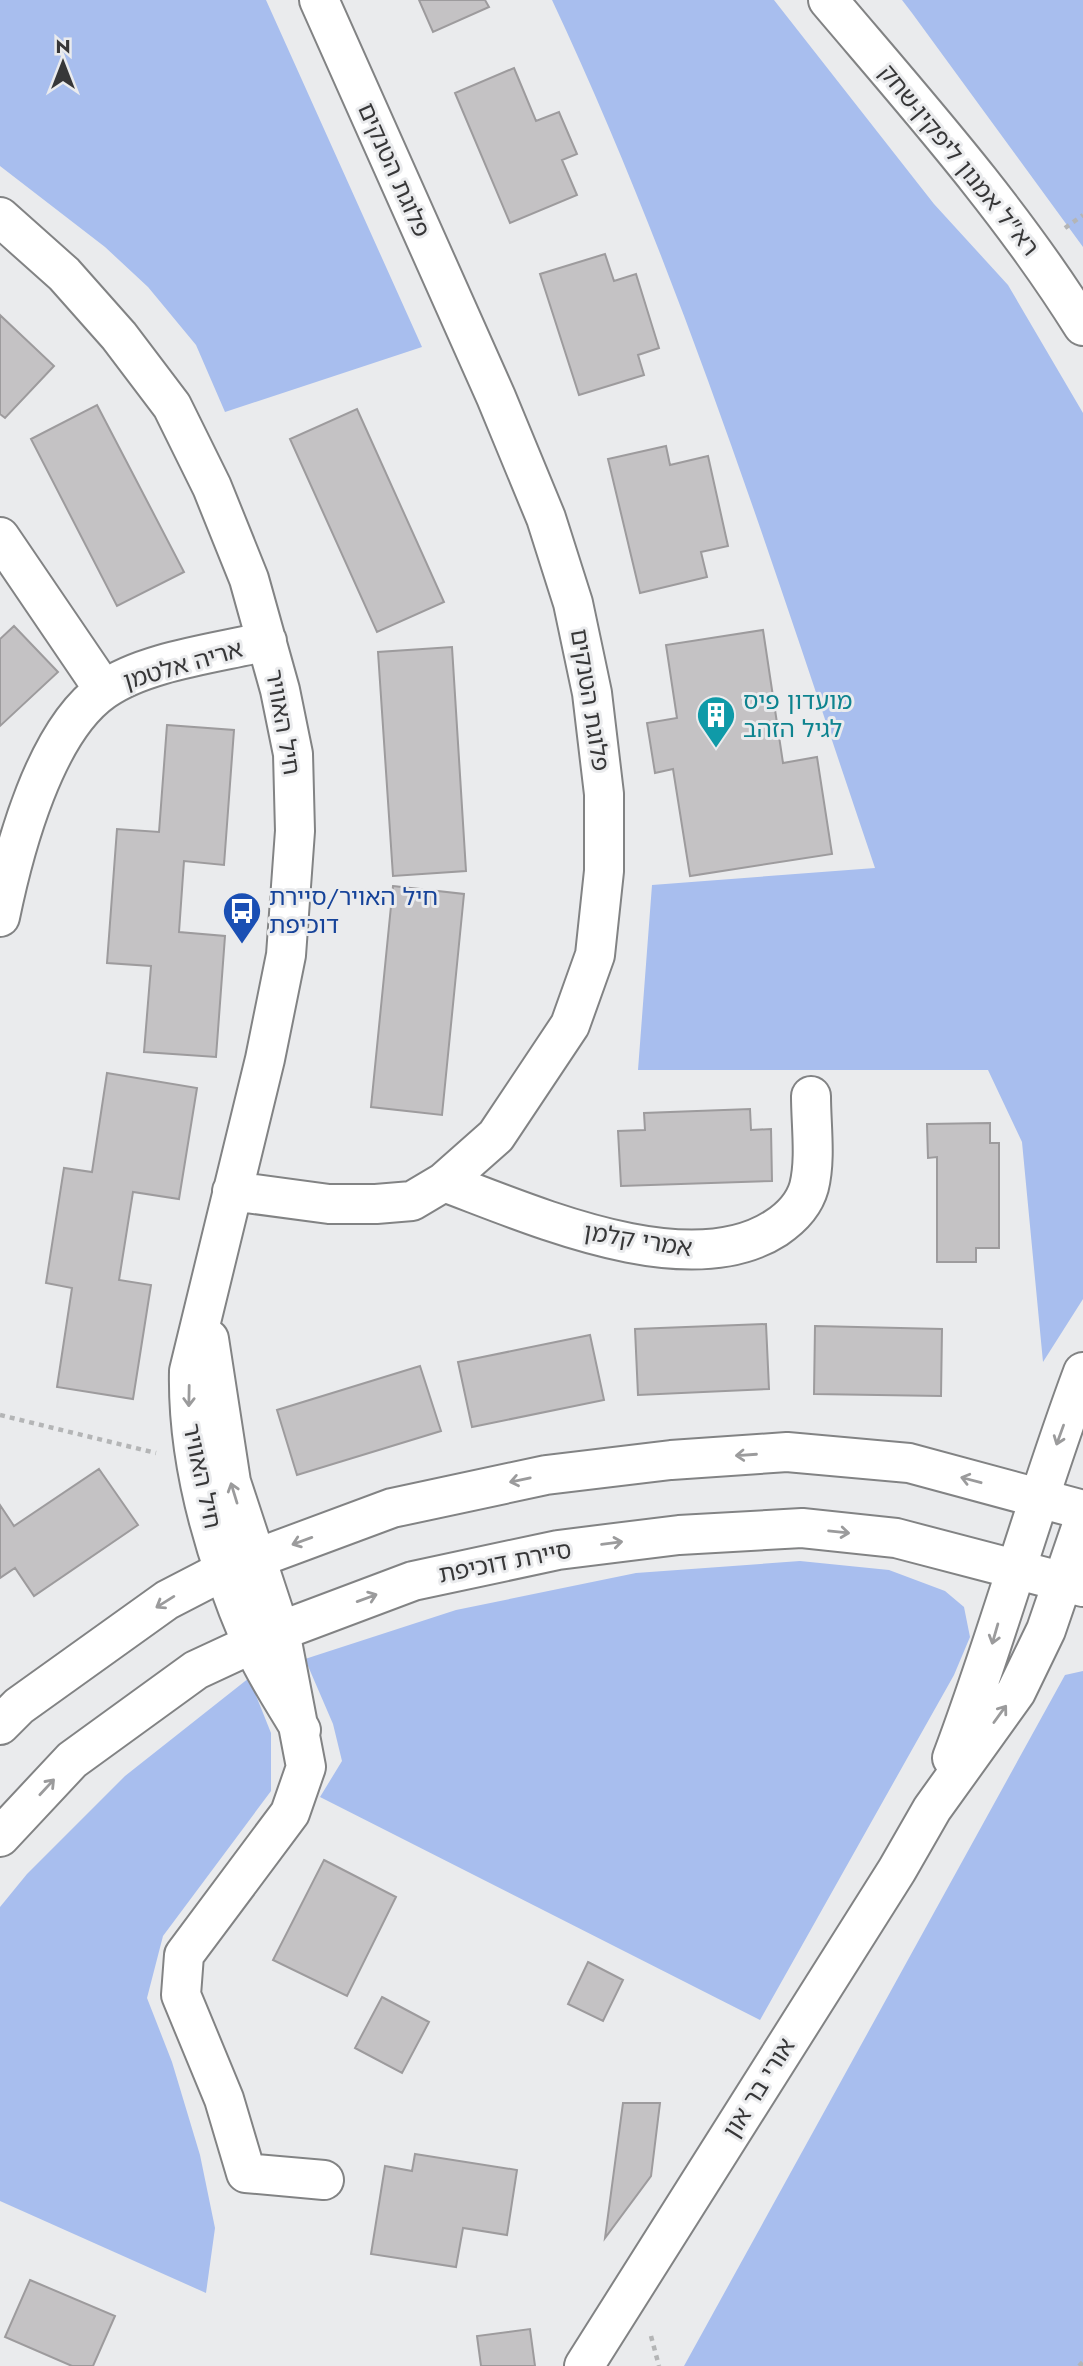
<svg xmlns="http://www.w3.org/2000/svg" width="1083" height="2366" viewBox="0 0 1083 2366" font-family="Jost,'Noto Sans Hebrew',sans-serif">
<rect width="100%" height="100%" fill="#eaebed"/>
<path fill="#a8beee" d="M0 0H266L422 347 225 412 196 345 148 287 105 247 0 166Z
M552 0H774L934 204 1008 285 1083 413V1299L1043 1362 1022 1142 988 1070H638L652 885 875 868C776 576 683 279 552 0Z
M902 0H1083V247L912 13Z
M800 1561 889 1570 945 1591 964 1607 970 1637 954 1675 760 2020 320 1797 342 1761 333 1724 305 1659 456 1610 636 1573Z
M1083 1671V2366H684L1065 1675Z
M249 1678 271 1733V1791L163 1936 147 1998 172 2062 200 2155 215 2228 206 2293 0 2201V1907L27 1874 125 1776Z"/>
<path fill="#c4c2c4" stroke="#9d9b9d" stroke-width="2" d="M419 0H485L489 7 433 32Z
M514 68 536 121 559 112 577 154 562 160 577 195 510 223 455 93Z
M605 254 614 281 636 274 659 348 638 355 644 375 579 395 540 274Z
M0 315 54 366 5 418 0 414Z
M97 405 184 572 117 606 31 439Z
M357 409 444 602 377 632 290 439Z
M666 446 670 465 708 456 728 546 701 552 707 577 640 593 608 459Z
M14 626 58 672 0 726V639Z
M763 630 783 763 817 757 832 854 690 876 673 769 655 773 647 723 677 718 666 645Z
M452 647 466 871 393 876 378 652Z
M167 725 234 730 224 865 184 861 179 932 225 936 216 1057 144 1052 151 966 107 963 117 829 159 832Z
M393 886 464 894 442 1115 371 1107Z
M107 1073 197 1088 179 1199 133 1192 119 1280 151 1285 133 1399 57 1387 72 1288 46 1283 64 1168 92 1172Z
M750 1109 751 1130 771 1129 772 1181 621 1186 618 1131 645 1130 644 1113Z
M990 1123V1143H999V1248H976V1262H937V1157L928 1158 927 1124Z
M766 1324 769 1389 638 1395 635 1329Z
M815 1326 942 1329 941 1396 814 1394Z
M590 1335 604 1400 472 1427 458 1362Z
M420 1366 441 1431 297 1475 277 1410Z
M99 1469 138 1525 34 1596 15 1568 0 1578V1505L14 1526Z
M324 1860 396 1897 347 1996 273 1960Z
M588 1962 623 1980 603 2021 568 2004Z
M382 1997 429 2022 402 2073 355 2048Z
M623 2103H660L651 2176 605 2238Z
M415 2154 517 2170 507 2235 463 2228 456 2267 371 2254 385 2166 412 2171Z
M30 2280 115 2316 93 2366H72L5 2337Z
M530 2329 535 2366H481L477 2336Z"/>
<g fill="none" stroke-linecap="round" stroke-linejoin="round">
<g stroke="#828384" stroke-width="42">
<path id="minor" d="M828 0C917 105 1010 209 1083 326
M0 217 64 274 119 336 172 406 212 487 249 579 280 690 293 754 295 831 286 955 265 1059 189 1371C187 1463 215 1557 251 1641 264 1672 284 1701 301 1730
M0 537 104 690
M0 917C14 849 45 731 104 690 145 661 218 653 267 641
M444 1182C533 1215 688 1285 776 1228 791 1218 804 1205 809 1187 816 1159 811 1125 811 1096
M232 1191 329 1204H376L412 1201 444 1182 496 1136 570 1025 595 955 604 871V794L592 693 573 603 546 518 496 397 319 0
M209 1339 231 1482 280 1631 306 1767 290 1813 184 1955 181 1995 224 2099 246 2173 324 2180
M952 1758C1000 1631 1035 1500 1083 1372
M584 2366 897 1870 932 1809 1016 1692 1046 1630 1083 1522"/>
</g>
<g stroke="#828384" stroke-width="42">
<path id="major" d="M0 1725 19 1706 167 1600 225 1570 392 1508 546 1475 671 1460 787 1452 909 1463 1083 1510
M0 1837 72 1760 196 1670 280 1631 413 1581 558 1550 679 1535 802 1528 896 1538 1083 1587"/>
</g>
<path stroke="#b4b5b6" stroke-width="4.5" stroke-dasharray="5 5" stroke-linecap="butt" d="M1065 228 1083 215
M0 1415 156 1453
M651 2336 659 2366
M1079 2366 1083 2362"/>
<use href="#minor" stroke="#fff" stroke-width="38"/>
<use href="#major" stroke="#fff" stroke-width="38"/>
</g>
<defs><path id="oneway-shaft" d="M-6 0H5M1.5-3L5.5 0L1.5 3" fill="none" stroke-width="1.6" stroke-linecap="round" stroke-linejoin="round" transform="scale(1.75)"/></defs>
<g stroke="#9b9b9c">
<use href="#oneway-shaft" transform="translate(189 1396) rotate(91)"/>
<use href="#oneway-shaft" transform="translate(1060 1435) rotate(110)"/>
<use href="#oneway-shaft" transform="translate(746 1455) rotate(176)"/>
<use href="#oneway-shaft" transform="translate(520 1480) rotate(168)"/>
<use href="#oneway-shaft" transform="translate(971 1480) rotate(-165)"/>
<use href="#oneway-shaft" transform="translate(234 1493) rotate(-107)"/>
<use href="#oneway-shaft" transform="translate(839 1532) rotate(6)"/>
<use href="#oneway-shaft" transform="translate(302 1541) rotate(160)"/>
<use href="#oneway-shaft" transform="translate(612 1543) rotate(-7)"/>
<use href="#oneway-shaft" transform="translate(367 1598) rotate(-20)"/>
<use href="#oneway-shaft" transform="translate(165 1602) rotate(148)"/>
<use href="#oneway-shaft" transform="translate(995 1634) rotate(106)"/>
<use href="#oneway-shaft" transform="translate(1000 1714) rotate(-54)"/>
<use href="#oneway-shaft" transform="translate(47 1787) rotate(-47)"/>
</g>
<defs>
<g id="building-pin" transform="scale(2.0125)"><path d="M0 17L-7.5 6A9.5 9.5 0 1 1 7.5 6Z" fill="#0f9aa8" stroke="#eaebed"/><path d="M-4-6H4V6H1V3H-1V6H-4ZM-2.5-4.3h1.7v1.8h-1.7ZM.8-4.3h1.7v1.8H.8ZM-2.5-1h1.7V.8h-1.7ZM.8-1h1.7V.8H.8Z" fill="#fff"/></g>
<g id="bus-pin" transform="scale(2.0125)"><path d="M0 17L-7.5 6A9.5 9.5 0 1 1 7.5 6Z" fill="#1a4fb4" stroke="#eaebed"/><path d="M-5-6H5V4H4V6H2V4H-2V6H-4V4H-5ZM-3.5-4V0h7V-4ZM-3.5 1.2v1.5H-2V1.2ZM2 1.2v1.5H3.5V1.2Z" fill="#fff"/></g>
</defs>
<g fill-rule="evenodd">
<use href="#building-pin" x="716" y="715"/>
<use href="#bus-pin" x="242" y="911"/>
</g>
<g text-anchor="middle" stroke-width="6" stroke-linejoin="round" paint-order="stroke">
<g font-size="24" fill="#373738" stroke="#eaebed">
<text transform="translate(959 160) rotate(51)" y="8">רא"ל אמנון ליפקין-שחק</text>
<text transform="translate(394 170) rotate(66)" y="8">פלוגת הטנקים</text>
<text transform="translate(183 665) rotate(-16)" y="8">אריה אלטמן</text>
<text transform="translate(590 700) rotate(81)" y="8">פלוגת הטנקים</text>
<text transform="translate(283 722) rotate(80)" y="8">חיל האוויר</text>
<text transform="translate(638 1240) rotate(9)" y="8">אמרי קלמן</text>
<text transform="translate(202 1476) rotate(78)" y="8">חיל האוויר</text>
<text transform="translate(505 1562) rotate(-11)" y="8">סיירת דוכיפת</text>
<text transform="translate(759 2088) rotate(-58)" y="8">אורי בר און</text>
</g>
<g font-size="24" fill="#0d838f" stroke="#eaebed" text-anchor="start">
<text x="743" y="709">מועדון פיס<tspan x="743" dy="28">לגיל הזהב</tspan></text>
</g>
<g font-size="24" fill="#164399" stroke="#eaebed" text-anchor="start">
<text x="269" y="905">חיל האויר/סיירת<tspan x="269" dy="28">דוכיפת</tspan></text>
</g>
</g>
<g transform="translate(63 63)" stroke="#eaebed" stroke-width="5" paint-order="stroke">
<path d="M0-5L12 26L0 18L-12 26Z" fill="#373738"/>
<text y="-10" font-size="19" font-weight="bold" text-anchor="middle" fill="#373738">N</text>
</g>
</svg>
